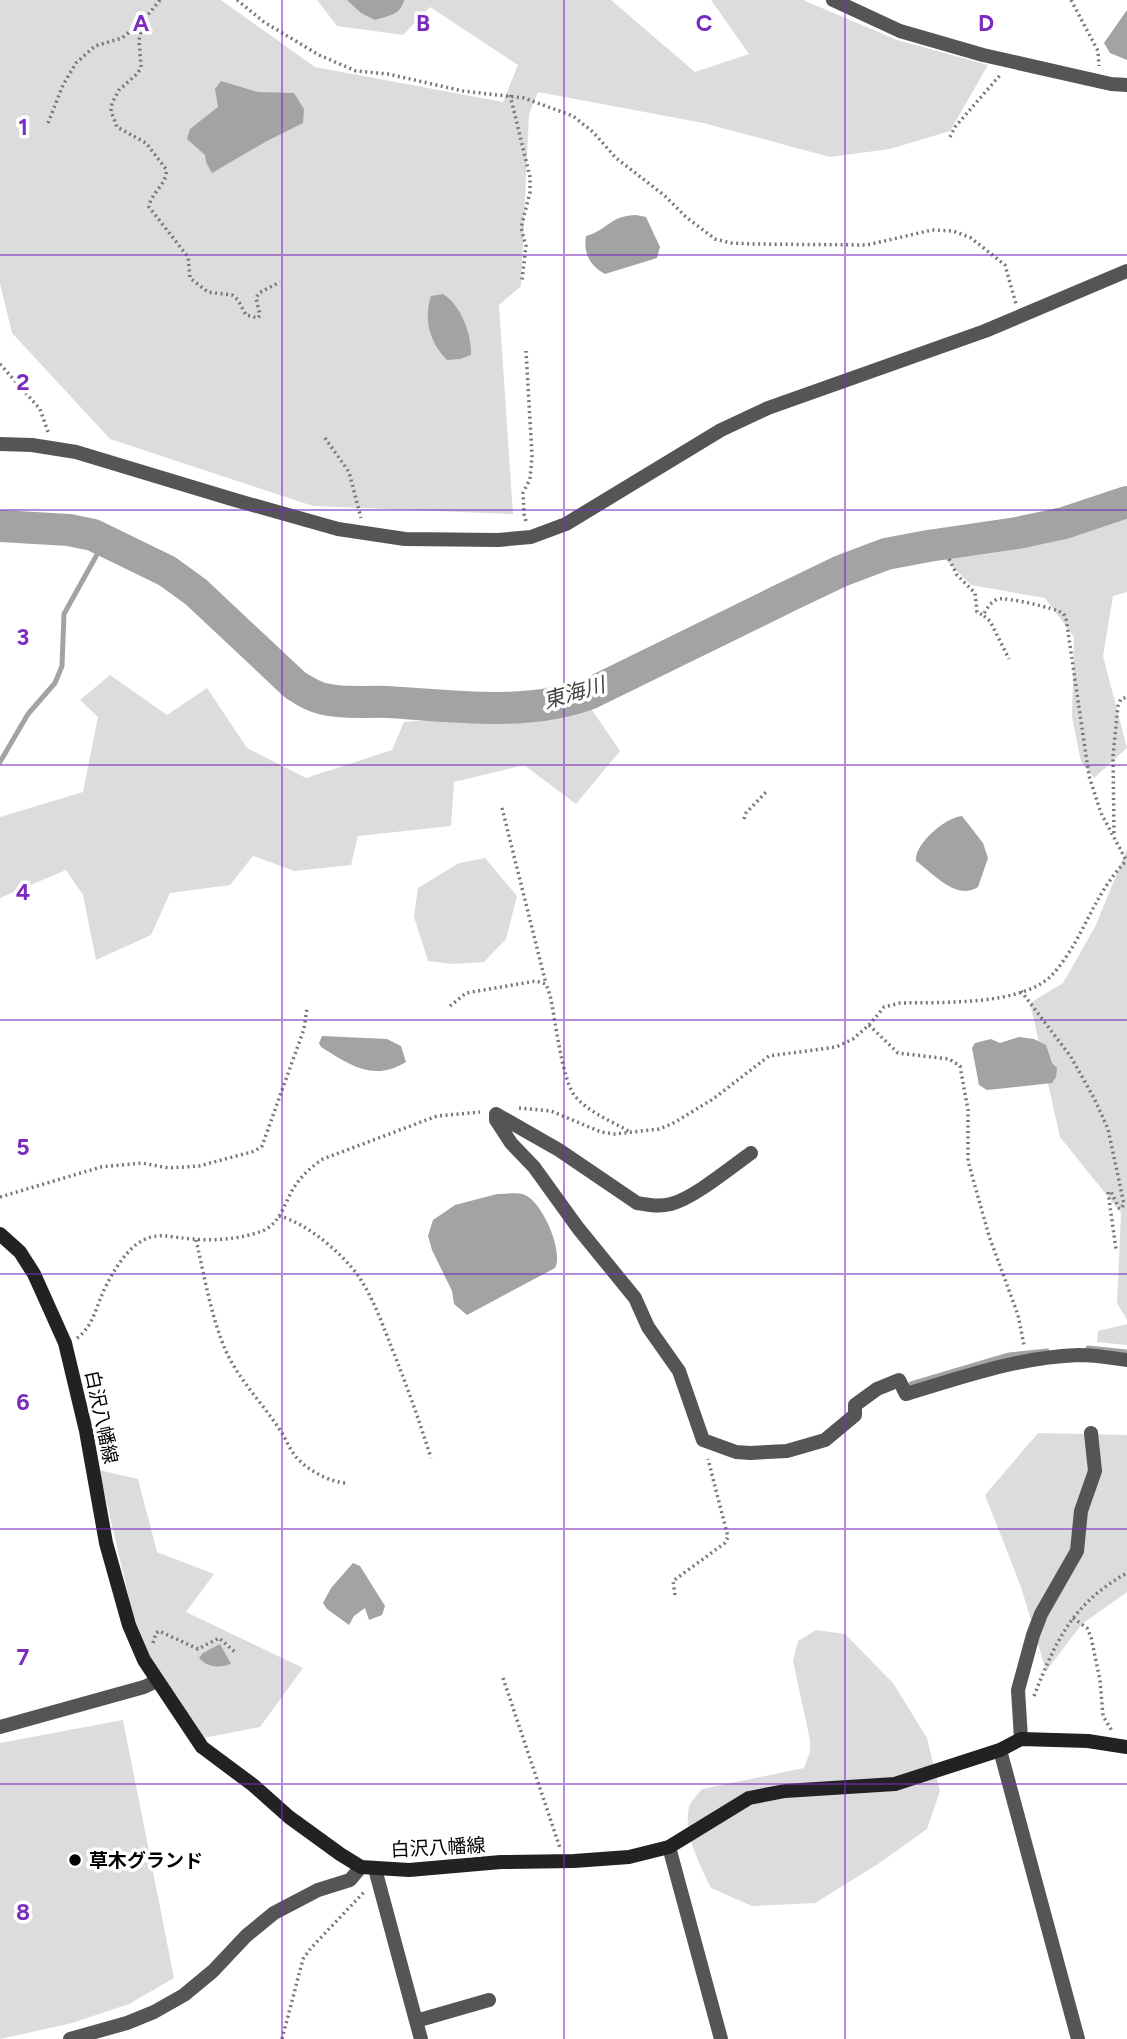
<svg xmlns="http://www.w3.org/2000/svg" width="1127" height="2039" viewBox="0 0 1127 2039" font-family="Figtree,'Noto Sans JP',sans-serif">
<rect width="100%" height="100%" fill="#fff"/>
<path fill="#dcdcdc" d="M0 0H221L315 67 503 102 518 65 430 7 403 35 337 26 317 0H611L695 72 749 54 711 0H803L897 40 988 65 950 131 890 149 830 157 703 123 538 92 529 114 521 286 499 305 513 514 313 506 110 439 12 333 0 284Z
M1127 511V592L1113 596 1103 656 1127 748 1094 778 1081 762 1072 717 1074 637 1045 598 971 585 937 551C1004 543 1063 534 1127 511Z
M110 675 167 715 207 688 247 748 306 778 392 750 404 722 590 707 620 751 576 804 524 765 454 782 451 826 358 836 351 865 294 871 253 856 230 885 170 893 151 935 96 960 83 895 66 870 0 898V817L83 792 98 717 80 700Z
M1127 849V1320L1117 1303 1121 1213 1060 1137 1030 1003 1063 983 1095 927Z
M485 858 517 896 506 939 484 962 453 964 428 961 414 917 418 888 459 863Z
M1127 1324V1345L1097 1342 1098 1331Z
M1038 1433 1127 1435V1592L1082 1624 1046 1671 1021 1587 985 1495Z
M99 1470 138 1479 157 1552 214 1574 186 1612 303 1668 260 1727 203 1738 150 1657 133 1615Z
M816 1630 845 1634 893 1683 927 1738 940 1791 927 1829 878 1864 815 1903 752 1906 711 1888C700 1865 683 1834 689 1807 691 1801 698 1794 702 1789L804 1768 810 1752V1740L793 1661 798 1641Z
M123 1720 174 1978 129 2004 72 2023 0 2039V1743Z"/>
<path fill="#a3a3a3" d="M347 0H404C401 15 388 16 375 20L361 13Z
M1127 10V60L1110 53 1104 43Z
M221 81 258 92 294 93 304 109 303 123 265 142 212 173 206 162 205 155 187 139 190 129 218 107 215 89Z
M636 215 646 217 660 247 657 258 605 274C590 266 583 253 586 236 608 230 609 216 636 215Z
M443 294C461 305 472 335 471 355L460 359 447 360C430 343 423 320 431 296Z
M962 816 983 843 988 858 978 887C956 901 934 874 916 861 914 844 946 817 962 816Z
M322 1036 387 1039 401 1046 406 1062C373 1082 350 1065 321 1047L319 1043Z
M1019 1037 1034 1039 1046 1045 1052 1063 1057 1068 1056 1077 1052 1083 987 1090 979 1085 972 1048 975 1043 991 1039 1000 1043Z
M497 1194C505 1194 517 1192 525 1195 542 1202 564 1251 555 1268L467 1315 454 1304 452 1291 432 1250 428 1236 433 1220 455 1205Z
M353 1563 360 1566 385 1606 382 1615 369 1620 365 1608 354 1616 349 1625 327 1609 323 1603 331 1588Z
M220 1644 231 1664C220 1668 208 1668 199 1658L203 1653Z"/>
<g fill="none" stroke-linecap="round" stroke-linejoin="round">
<path stroke="#a3a3a3" stroke-width="5" d="M0 762 28 714 55 683 62 666 64 614 105 540
M1088 1348 1127 1352
M911 1384 1009 1355 1047 1351"/>
<path stroke="#a3a3a3" stroke-width="32" d="M0 526 69 530 93 535 167 571 196 592 295 685C305 691 313 697 324 699 345 704 367 701 388 702 454 706 528 717 591 693L793 594 841 571 886 554 928 546 1017 533 1064 523 1127 502"/>
<path stroke="#777" stroke-width="3.5" stroke-dasharray="2 3.5" stroke-linecap="butt" d="M160 0 143 21 139 40 141 67 138 73 119 90 112 103 111 111 117 127 146 143 166 169C168 184 151 192 149 207L188 257 190 278 208 292 232 295 238 300 246 315 258 318 260 315 256 298 259 293 280 282
M237 0 264 22 319 55 356 71 388 74 463 91 524 98 573 116 593 132 616 158 665 196 686 217 715 239 731 243 753 244 867 245 932 230 953 231 971 238 1005 265 1016 304
M1071 0 1098 51 1099 66
M510 95 530 177V192L521 228 526 246 522 280
M48 123 63 85 76 63 95 46 122 38 142 22
M950 137 955 127 1001 74
M0 364 40 409 48 432
M325 438 349 472 361 518
M526 521 524 514 523 493 530 479 532 456 526 351
M949 559 957 575 975 593 977 612 983 615C987 609 990 602 998 599 1007 597 1054 608 1063 613L1066 618 1089 776 1101 813 1126 860
M984 616 990 621 1009 659
M502 808 546 984
M744 819 746 813 768 790
M1114 833 1113 756 1118 706 1121 699 1127 697
M1021 991 1071 1057 1094 1098 1108 1129 1124 1204 1121 1209 1119 1208 1111 1192H1108L1116 1249
M450 1006 466 993 536 981 546 984 550 995C555 1017 562 1081 575 1096 589 1113 612 1121 630 1132
M869 1025 898 1053 949 1059 960 1066 968 1110V1161L989 1236 1018 1315 1024 1345
M519 1108 551 1111 601 1132 615 1134 659 1129 672 1124 713 1099 769 1056 836 1047 853 1039 869 1025 884 1007 900 1003C941 1002 1020 1006 1051 976 1060 967 1069 953 1076 941 1092 912 1103 884 1127 860
M0 1197 101 1167 142 1163 169 1168 199 1166 255 1151 262 1146 304 1029 307 1008
M279 1216C307 1223 343 1254 359 1277 373 1298 382 1323 391 1346 406 1383 419 1420 431 1458
M196 1240C204 1274 210 1311 223 1344 235 1376 261 1401 280 1430 287 1440 290 1452 300 1461 311 1472 332 1483 348 1483
M77 1338C91 1328 95 1312 101 1297 108 1280 122 1255 137 1244 156 1230 172 1238 193 1239 215 1241 241 1239 262 1231 280 1224 284 1204 293 1189 301 1176 311 1167 323 1159L437 1116 480 1112
M675 1595 673 1581 725 1543 728 1537 708 1459
M1073 1618 1087 1628 1091 1637 1100 1680 1103 1716 1112 1731
M153 1643 156 1633 159 1631 198 1649 219 1638 236 1653
M503 1678 560 1848
M1034 1696C1056 1640 1073 1603 1127 1573
M282 2039 303 1959 311 1948 365 1891"/>
<path stroke="#555" stroke-width="14" d="M833 0 900 31 983 55 1111 84 1127 85
M0 444 32 445 76 452 235 500 338 529 405 539 498 540 531 537 566 524 721 430 768 408 985 331 1127 271
M751 1153C730 1168 694 1198 671 1204 659 1207 649 1205 637 1203L559 1150 496 1114V1120L511 1143 534 1167 578 1228 635 1298 648 1327 679 1371 703 1440 736 1452 750 1453 787 1451 825 1440 855 1415V1405L877 1389 899 1380 906 1394C963 1377 1019 1357 1079 1355 1095 1355 1111 1358 1127 1360
M0 1727 144 1687 157 1681
M1021 1739 1018 1690 1033 1635 1041 1614 1077 1551 1081 1511 1095 1471 1091 1433
M1000 1750 1078 2039
M669 1847 721 2039
M375 1869 416 2021
M70 2039 127 2023 154 2012 184 1995 213 1971 246 1936 274 1913 318 1890 350 1880 361 1867
M421 2039 416 2021 489 2000"/>
<path stroke="#222" stroke-width="14" d="M0 1234 20 1252 34 1274 65 1343 86 1431 106 1543 129 1625 144 1660 202 1747 253 1785 289 1817 340 1854 361 1867 409 1870 501 1862 574 1861 629 1857 669 1847 749 1798 785 1791 895 1784 1000 1750 1021 1739 1088 1741 1127 1747"/>
</g>
<path fill="none" stroke="#7b2cbf" stroke-width="2" stroke-opacity="0.55" d="M282 0V2039M564 0V2039M845 0V2039M0 255H1127M0 510H1127M0 765H1127M0 1020H1127M0 1274H1127M0 1529H1127M0 1784H1127"/>
<circle fill="#000" stroke="#fff" stroke-width="2.5" cx="75" cy="1860" r="7"/>
<g text-anchor="middle" stroke-width="7" stroke-linejoin="round" paint-order="stroke">
<g font-size="19" fill="#000" stroke="#fff">
<text transform="translate(102 1417) rotate(78)" y="7">白沢八幡線</text>
<text transform="translate(438 1847) rotate(-3)" y="7">白沢八幡線</text>
</g>
<g font-size="19" font-weight="bold" fill="#000" stroke="#fff" text-anchor="start">
<text x="89" y="1867">草木グランド</text>
</g>
<g font-size="21" font-style="italic" fill="#444" stroke="#fff">
<text transform="translate(574 693) rotate(-16)" y="7">東海川</text>
</g>
</g>
<g font-size="23" text-anchor="middle" font-weight="bold" fill="#7b2cbf" stroke="#fff" stroke-width="7" stroke-linejoin="round" paint-order="stroke">
<text x="141" y="31">A</text>
<text x="423" y="31">B</text>
<text x="704" y="31">C</text>
<text x="986" y="31">D</text>
<text x="23" y="135">1</text>
<text x="23" y="390">2</text>
<text x="23" y="645">3</text>
<text x="23" y="900">4</text>
<text x="23" y="1155">5</text>
<text x="23" y="1410">6</text>
<text x="23" y="1665">7</text>
<text x="23" y="1920">8</text>
</g>
</svg>
